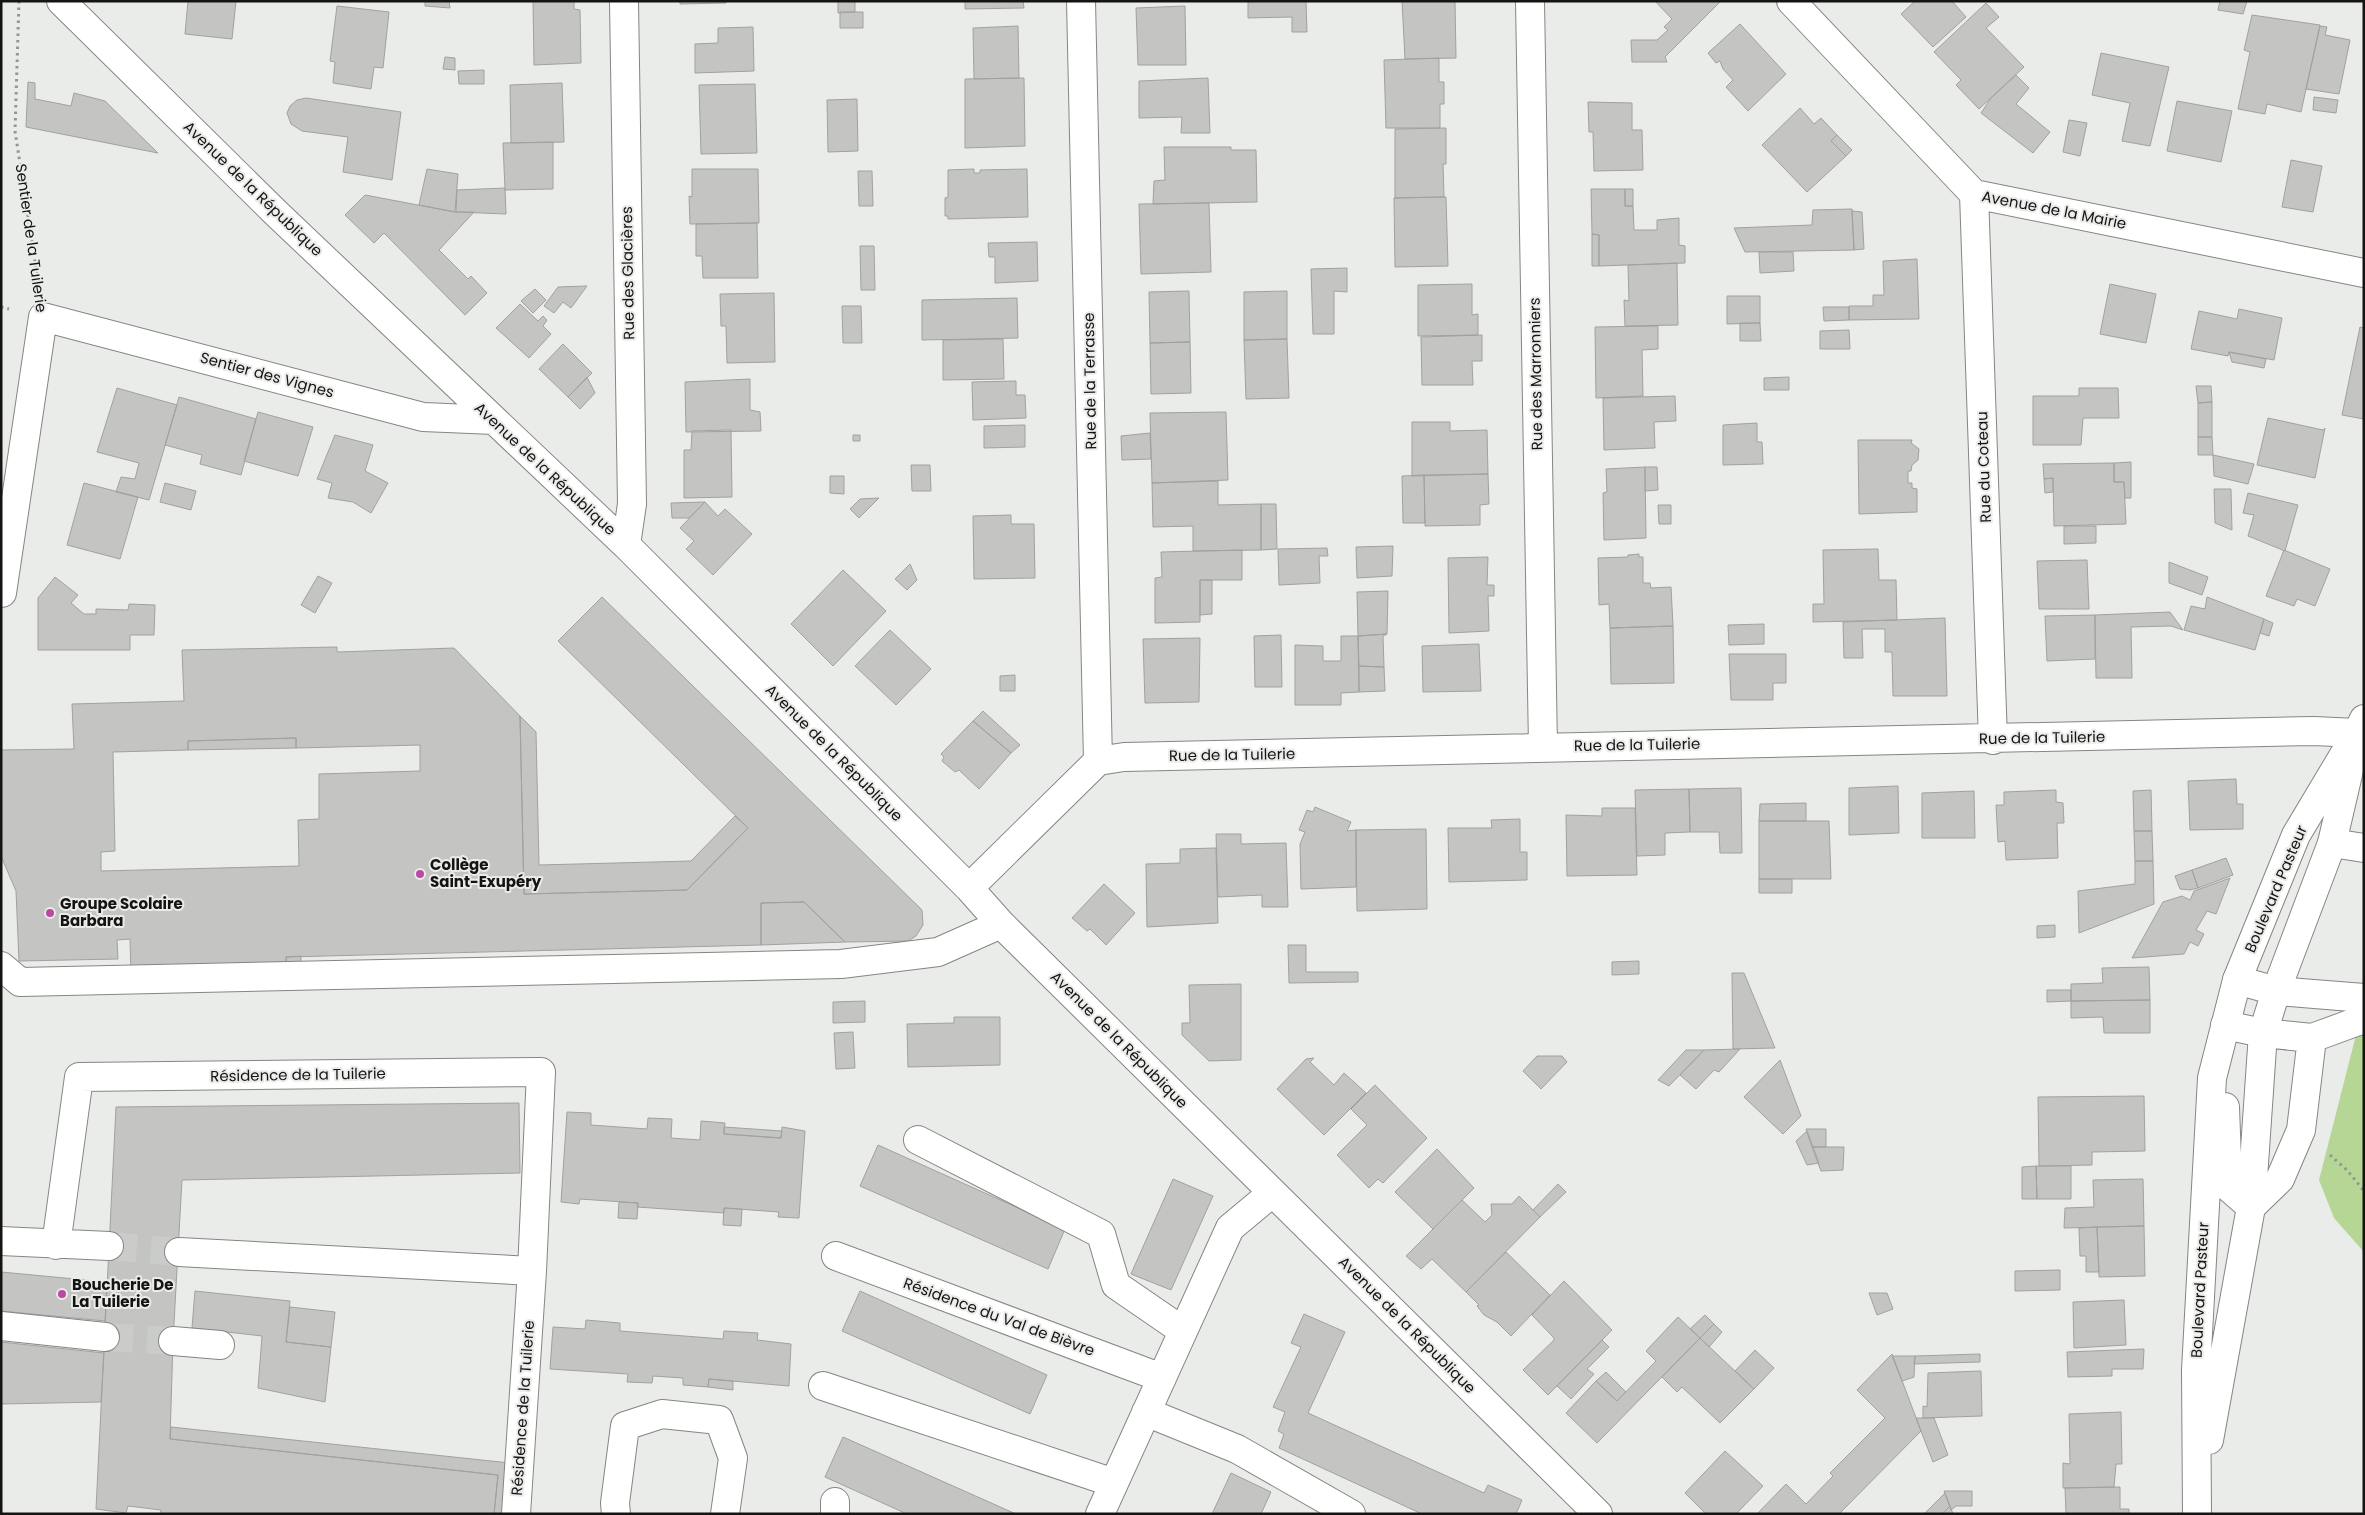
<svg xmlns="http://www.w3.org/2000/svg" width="2365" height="1515" viewBox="0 0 2365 1515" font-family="Poppins,sans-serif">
<rect width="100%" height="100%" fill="#eaece9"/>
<path fill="#b5d694" d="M2356 1035H2364V1252L2334 1218 2319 1180Z"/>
<path fill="#c4c5c2" stroke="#a1a29f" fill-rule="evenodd" d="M188 1H236L232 39 185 34Z
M425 1H449L450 8 425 6Z
M533 1H574V9L580 10 581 63 534 65Z
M680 1H726V3L680 4Z
M838 1H855V12L838 13Z
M965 1H1023L1024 8 965 9Z
M1248 1H1306L1307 32H1292V17L1248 18Z
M1402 1H1455L1456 58 1405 59Z
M1655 1H1721L1665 57 1667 62H1632L1631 40H1657L1668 30 1664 27 1672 19Z
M1915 1H1952L1966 17 1933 47 1901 14Z
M2220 1H2247L2243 14 2218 10Z
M1986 3 1999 17 1986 28 2024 67 1979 109 1956 85 1961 80 1934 52Z
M337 6 389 12 383 68 374 67 371 89 333 83 335 62 330 61Z
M1185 6 1186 65H1138L1136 8Z
M840 12H863V28H840Z
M2252 15 2320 25 2301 112 2267 104 2265 114 2238 109 2250 52 2244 50Z
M1740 24 1786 74 1748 111 1726 87 1733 80 1723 69 1720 61 1716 63 1708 53Z
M1018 26 1019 78 974 79 973 28Z
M2320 26 2327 27 2325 35 2350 40 2339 94 2306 89Z
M753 27 754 71 695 73V44L718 43V28Z
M2101 53 2169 67 2150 146 2122 141 2130 103 2092 95Z
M445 57 455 58V70L443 69Z
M1439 58V82H1444V104H1440V128H1386L1384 60Z
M484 70V84H459L458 71Z
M2016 75 2029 88 2016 104 2050 132 2033 153 1981 113 1991 98Z
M1024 78 1025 146 965 148V79Z
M1208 78 1210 133H1181L1182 117 1139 118V81Z
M28 82 35 83V99L71 106 74 93 105 101 158 153 26 127Z
M562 83 564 142 511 143 510 85Z
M755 84 757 153 701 154 699 85Z
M2314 97 2338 100 2336 113 2313 110Z
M306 98 401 112 392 180 343 172 348 137 302 131 291 124 287 113 290 106 297 100Z
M857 99 858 151 828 152 827 100Z
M2177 101 2232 111 2221 162 2167 151Z
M1588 102 1632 103V130H1642L1643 170 1594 171 1593 132H1589Z
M1800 108 1814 124 1821 118 1837 135 1831 141 1846 156 1807 192 1762 145Z
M2069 120 2087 123 2080 156 2063 152Z
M1446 128V164H1443L1444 197 1395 198V129Z
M1837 135 1852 150 1846 156 1831 141Z
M553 142V189L505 190 503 143Z
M1164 147H1231V150H1256L1257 202 1153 204 1154 181 1165 180Z
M2291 160 2322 166 2313 212 2282 207Z
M427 169 458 174 455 212 419 205Z
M692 169H758L759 223 690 224 689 196 692 197Z
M974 169V173H980V170L1027 169 1028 217 948 219V216H945V198L948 197V170Z
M858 171H872L873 206H859Z
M505 188 506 214 456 212 457 190Z
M1591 189H1625V206H1633L1634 230H1657V220L1679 218V245L1685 246V263L1599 266V235L1592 234Z
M1625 189H1633V206H1625Z
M365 195 455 212H474L439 250 468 279 471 276 487 293 465 315 384 233 374 243 345 215Z
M1444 197H1446L1448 266 1395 267 1394 198Z
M1209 203 1211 272 1141 274 1139 204Z
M1852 209 1854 250 1745 252 1734 228 1812 225 1813 210Z
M1852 211 1862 212 1864 249 1854 250Z
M757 223 758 278H703L702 256H696V224Z
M1592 234 1599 235V266H1592Z
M1037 242 1038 281 995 283V257H989L988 243Z
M860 246H874L875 290H861Z
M1759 252H1793L1794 271 1760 273Z
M1917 259 1919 319 1849 320V306H1873V295H1884L1883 261Z
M1677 263 1678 325 1625 326 1624 300 1629 301 1628 265Z
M1347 268V292L1334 291V334H1313L1311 269Z
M1472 284V315L1478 314V335L1418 336V285Z
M2110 284 2156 294 2146 343 2100 334Z
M587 286 571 308 563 302 554 313 544 306 558 287Z
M535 289 546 300 533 313 521 301Z
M1189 291 1190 342 1150 343 1149 292Z
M1287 291V339L1244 340V292Z
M774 293 775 362 727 363 726 326H721L720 294Z
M1727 296H1760V323L1727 324Z
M1017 298 1018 338 922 340V300Z
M520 304 538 321 543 316 547 320 543 326 551 334 529 358 496 328Z
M842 306H861L862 343H843Z
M1823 307H1849V320L1824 321Z
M2239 309 2282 318 2274 360 2229 352 2228 356 2191 349 2199 311 2237 319Z
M1740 323H1760L1761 341H1740Z
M1658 326V349L1642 350 1643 396 1596 398 1595 327Z
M2360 327 2364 328V419L2342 415Z
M1849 330 1850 349H1820V331Z
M1482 335V361H1472L1473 385H1422L1421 337Z
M1003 339 1004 379 943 380V340Z
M1287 339 1289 398 1246 399 1244 340Z
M1190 342 1191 393 1151 394 1150 343Z
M563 344 592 373 568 397 539 369Z
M2229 352 2266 359 2264 368 2232 362Z
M587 377 595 393 580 409 568 397Z
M1789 377V390H1764V378Z
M750 379V410L760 412 761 431 686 432 685 382Z
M1016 381V395H1025L1026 418 973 420 972 382Z
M2196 386H2211L2212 402 2198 403Z
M117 388 177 405 149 500 116 492 121 477 135 479 139 463 97 452Z
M2079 388H2118L2119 418H2083L2081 445H2033V396H2079Z
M1675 396 1676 421 1654 422 1655 448 1604 450 1603 398Z
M179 397 256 419 241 475 200 464 202 455 165 445Z
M2212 402V437H2198V403Z
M258 412 313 427 298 476 244 461Z
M1226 412 1228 480 1152 483 1150 413Z
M2268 418 2323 430 2325 428 2315 478 2257 465Z
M1412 422H1450V431L1487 430 1488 474 1412 476Z
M1757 423V442H1762L1763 464 1723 465V425Z
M1025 425V447L984 448V426Z
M731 430 732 497 684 498V450H691L692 431Z
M1150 433 1151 459 1122 460 1121 436Z
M335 435 373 445 365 471 388 483 371 513 353 502 328 498 332 483 317 479Z
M853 435H860V441H853Z
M2198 437H2212L2213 455H2198Z
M1858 440H1912L1911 443 1919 449 1918 460 1912 465 1911 471H1908V483H1912V488L1917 489V512L1859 514Z
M2213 455 2254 464 2248 484 2214 476Z
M2131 462V498H2125L2124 482H2114V463Z
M2114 463V482H2124L2126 524 2054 526 2053 478 2044 479 2043 464Z
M911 465H930L931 491H912Z
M1645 467 1646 538 1604 540 1603 493 1607 492 1606 469Z
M1645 467H1657L1658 490 1645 491Z
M1488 474 1489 504 1480 505V525L1425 526 1424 475Z
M1424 475 1425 523H1403L1402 476Z
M830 476H844V494L830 493Z
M2053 478V492L2045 493 2044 479Z
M1218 481V505L1261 504V550L1193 551V526L1153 527 1152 483Z
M84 483 138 497 120 559 67 545Z
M165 483 196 491 191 510 160 502Z
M2214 489H2231L2232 530 2215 523Z
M2248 493 2298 505 2285 551 2248 536 2254 515 2243 513Z
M879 498 859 518 850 509 860 499Z
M705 502 718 516 725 509 752 534 713 575 686 549 694 541 680 528Z
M705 502 689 518H672L671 503Z
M1261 504H1276L1277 549 1261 550Z
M1658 505H1671V524H1659Z
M1011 515V524H1034L1035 578 974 579 973 516Z
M2064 526H2096V543L2064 544Z
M1393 546 1392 576 1357 578 1356 547Z
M1327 548 1328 556H1319L1320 583 1279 585 1278 549Z
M1878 549 1879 580H1896L1897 620 1813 622V604H1824L1823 550Z
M1242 550V580H1200V622L1155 623V578L1162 577 1161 552Z
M2284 550 2330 569 2315 606 2297 599 2294 606 2266 596Z
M1639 554V557H1643V583H1650L1651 588 1671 587 1673 626 1610 628 1609 604 1599 605 1598 558 1628 557V555Z
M1488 557 1487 585H1494V596H1488L1489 631 1449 633 1448 558Z
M2087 560 2089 609H2039L2037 561Z
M2169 562 2208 577 2202 595 2169 583Z
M910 564 917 580 907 590 895 579Z
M843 570 886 611 833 666 791 624Z
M318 576 332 583 315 613 301 605Z
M55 577 78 595 71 603 84 614H96V609L128 610 129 604 155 605 154 635H130V650H38V598Z
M1200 580H1212V614L1200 615Z
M1388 591 1387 634 1358 636 1357 592Z
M602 597 922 910 923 925 916 936 908 941 845 942 804 902 761 903V945L286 957V968L131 972 130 939 117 940 118 959 19 961 16 891 1 856V750L74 749 72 704 184 701 182 650 337 647V652L454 648 520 716 524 894 687 890 748 828 558 641ZM296 738V748L420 745V771L319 774V819L298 820 299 866 101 871V852L115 851 113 752 188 750V741Z
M2207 597 2264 619 2255 650 2184 630 2191 606 2205 609Z
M2170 612 2183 630 2171 626 2131 627 2132 678H2096L2095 615Z
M2095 615V659L2047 661 2045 616Z
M1945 618 1947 696H1893L1892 652H1885V629H1862L1863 658H1844L1843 622Z
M2264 619 2273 623 2269 636 2260 633Z
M1764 624V644L1729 645 1728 625Z
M1673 626 1674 683 1611 684 1610 628Z
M890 630 931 669 896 705 855 666Z
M1387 634 1383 636 1384 667 1359 666 1358 636Z
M1281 635 1282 687H1255L1254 636Z
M1341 636H1358L1359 692 1341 693V705H1295V645L1323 646V661H1341Z
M1200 638 1199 702 1145 703 1143 639Z
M1479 644 1481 691 1423 692 1422 646Z
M1729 654H1786V683H1773V700H1731Z
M1359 666 1384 667 1385 691 1359 692Z
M1015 675V691H1000V676Z
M983 711 1020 745 1011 753 973 721Z
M520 716 536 732 539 865 691 861 735 816 748 828 687 890 524 894Z
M973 721 1011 753 979 789 959 770 955 772 942 761 944 757 941 754Z
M296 738V748L188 750V741Z
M2236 779 2237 804H2243V829L2190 830 2188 781Z
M1898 786 1899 833 1849 835V788Z
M1741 788 1742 853H1720L1719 832H1690L1689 789Z
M1689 789 1690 832 1665 833V855L1637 856 1635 790Z
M2056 790V802L2063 803 2064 823H2057L2058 858 2006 860 2005 841 1998 842 1996 805H2004V792Z
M2151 790 2152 831H2134L2133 791Z
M1974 791 1975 838H1922V793Z
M1806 803V821H1759L1760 804Z
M1315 807 1351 822 1347 831 1356 830V887L1301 889 1300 844 1305 832 1299 830 1307 810 1313 812Z
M1602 808H1635L1637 875 1567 876 1566 815 1602 816Z
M1520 819V852H1527V880L1449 882 1448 828H1492L1491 820Z
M1759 821H1829L1831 879H1759Z
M1426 829 1427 909 1357 911 1356 830Z
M2134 831H2152L2153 861H2135Z
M1216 834H1241V844L1286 843 1288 907H1262V895L1218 897Z
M1216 848 1218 923 1147 927 1146 864 1180 863V849Z
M2226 858 2233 875 2198 888 2192 870Z
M2135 861H2153L2154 904 2079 933 2078 891 2135 884Z
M2192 870 2198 888 2190 890 2180 889 2175 876Z
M2230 878 2216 914 2207 911 2196 930 2204 934 2198 946 2190 942 2184 954 2132 958 2163 902 2182 896 2190 900 2194 891Z
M1759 879H1792V893H1759Z
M1104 884 1135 913 1106 945 1090 929 1087 931 1072 918Z
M804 902 845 942 761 945V903Z
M2055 925V937L2037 938V926Z
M1288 945H1306V972H1358V982L1289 983Z
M301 956V968H286V957Z
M1639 961V974L1612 975V962Z
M2149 967 2150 1000 2071 1001V984L2103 983 2102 968Z
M1732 973H1744L1775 1048 1733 1049Z
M1241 984V1060L1209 1061 1182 1035V1023H1190L1189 985Z
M2047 990H2071V1001L2047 1002Z
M2150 1000V1033H2104L2103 1017 2071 1018V1001Z
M865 1001V1022L833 1023V1002Z
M954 1017H1000V1065L908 1067 907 1024 954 1023Z
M853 1032 855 1068 836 1069 834 1033Z
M1740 1049 1719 1072 1714 1070 1696 1089 1680 1075 1704 1050Z
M1686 1050H1704L1669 1086 1658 1080Z
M1537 1056H1562L1567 1062 1541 1089 1523 1071Z
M1314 1058 1310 1062 1334 1085 1344 1073 1366 1093 1324 1135 1277 1089 1306 1059Z
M1780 1060 1801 1116 1783 1134 1744 1097Z
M1375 1085 1427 1138 1383 1183 1378 1179 1369 1188 1337 1155 1367 1125 1351 1109Z
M2144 1096 2145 1151 2092 1152V1165L2039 1166 2038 1097Z
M519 1103 520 1173 182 1180 173 1341 170 1439 498 1475 494 1514H160L161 1510 128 1506 126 1513 96 1509 116 1107Z
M567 1112 591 1113V1125L647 1129 648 1118 672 1119 671 1138 700 1140 701 1121 725 1123 724 1134 781 1138 782 1127 805 1131 799 1218 778 1217 779 1212 724 1208V1213L637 1207 638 1203 580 1199 579 1204 561 1202Z
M724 1127 782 1131 781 1138 724 1134Z
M1806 1129H1826V1147H1812Z
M1807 1131 1819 1163 1807 1165 1796 1141Z
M878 1145 1065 1229 1048 1269 860 1186Z
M1812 1147H1844L1843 1170 1821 1171Z
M1437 1149 1474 1188 1433 1229 1395 1192Z
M2036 1166H2071V1199H2037Z
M2036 1166 2037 1199H2022V1167Z
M1173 1179 1213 1196 1171 1290 1131 1274Z
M2143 1179 2144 1226 2064 1228 2065 1208 2094 1207 2093 1180Z
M1558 1184 1566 1192 1540 1217 1533 1210Z
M1519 1196 1540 1217 1466 1292 1432 1259 1421 1269 1406 1256 1462 1200 1485 1222 1492 1215 1491 1204H1512Z
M619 1202 638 1203 637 1219 618 1218Z
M724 1208 742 1209 741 1226 723 1225Z
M2144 1226 2145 1276 2099 1277 2097 1227Z
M2097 1227 2099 1272H2086V1256H2080L2079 1228Z
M1506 1252 1550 1295 1511 1336 1497 1322 1484 1315 1477 1306 1479 1305 1466 1292Z
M2060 1270V1290L2015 1291V1271Z
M1 1272 107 1282 105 1321 1 1311Z
M1564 1281 1612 1330 1548 1395 1523 1370 1554 1340V1338L1532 1315Z
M195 1291 290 1301 286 1342 331 1347 325 1402 258 1388 262 1336 192 1328Z
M860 1291 1047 1375 1030 1414 842 1331Z
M1869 1293H1887L1893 1309 1877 1315Z
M2124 1300 2126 1345 2074 1348 2073 1302Z
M290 1307 335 1312 331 1347 286 1342Z
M1304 1314 1345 1332 1308 1413 1484 1493 1488 1485 1522 1500 1516 1514H1422L1279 1448 1284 1434 1278 1431 1285 1412 1273 1407 1301 1347 1291 1343Z
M1705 1315 1714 1324 1700 1338 1690 1329Z
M1678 1317 1700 1338 1597 1443 1566 1413 1596 1381 1617 1401 1656 1361 1646 1351Z
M586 1320 620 1323V1331L723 1339 724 1331 758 1333 757 1340 791 1344 789 1386 709 1379 708 1387 683 1385V1378L653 1376 652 1383 627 1382 628 1374 550 1369 553 1327 585 1329Z
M1714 1324 1722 1332 1709 1347 1700 1338Z
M1700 1338 1754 1389 1720 1423 1682 1387 1677 1392 1662 1377Z
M1602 1340 1609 1347 1587 1369 1594 1374 1571 1399 1557 1386Z
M1 1342 104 1353 101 1402 1 1404Z
M2144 1349 2143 1369H2112V1376L2068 1377 2067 1352Z
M1755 1350 1774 1368 1754 1389 1735 1371Z
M1892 1354 1921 1431 1839 1514H1757L1786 1484 1806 1504 1833 1476 1830 1473 1885 1418 1857 1390Z
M1980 1354V1362L1914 1364 1915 1356Z
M1892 1356H1915L1914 1377 1902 1381Z
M1981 1371 1982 1416 1923 1418V1406L1927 1407 1928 1373Z
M1606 1372 1626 1392 1617 1401 1596 1381Z
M709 1379 733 1381V1390L708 1387Z
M2121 1412 2122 1464H2116L2114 1487 2063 1488V1463L2070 1464 2069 1414Z
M1916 1418H1934L1948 1455 1933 1462Z
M171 1427 510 1463 505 1514H494L498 1475 170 1439Z
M843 1437 1016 1514H907L825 1477Z
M1725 1451 1763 1486 1736 1514H1706L1685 1493Z
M1231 1473 1271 1492 1261 1514H1212Z
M2120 1487V1509H2129V1514H2066L2065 1488Z
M1944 1491H1972V1506H1956L1951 1510Z
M1945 1493 1950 1506 1942 1514H1924Z
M1950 1506 1953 1514H1942Z"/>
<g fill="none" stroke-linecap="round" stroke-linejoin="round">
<path stroke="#caccc9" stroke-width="28" stroke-dasharray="28 14" stroke-linecap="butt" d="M109 1246 179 1252
M105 1337 173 1341"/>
<g stroke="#858683" stroke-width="30">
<path id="minor" d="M61 1 276 213 626 545 969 888 1001 924 1598 1514
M624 1 632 504 626 545
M1081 1 1098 761
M1530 1 1543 747
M1791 1 1974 194 2364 273
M1974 194 1993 740
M2 593 43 317 423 417 494 420
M2332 843 2364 848
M969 888 1098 761 1124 757C1520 747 1917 742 2314 731L2357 733
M1 966 20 982 841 964 938 952 1001 924
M2237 980 2276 991 2364 998
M2225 1025 2263 1033 2312 1038
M918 1140 1101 1234 1116 1285 1183 1331
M2251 1207 2280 1179 2301 1130 2312 1038 2364 1019
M1 1241 109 1246
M56 1245 79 1077 541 1072 532 1271 516 1514
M179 1252 532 1271
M836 1256 1162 1378
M1 1326 105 1337
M173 1341 220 1345
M823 1386 1114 1483
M1146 1412 1237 1449 1351 1514
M616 1514 615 1503 625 1426 662 1414 719 1420 733 1458 725 1514
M835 1514V1502
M1100 1514 1230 1228 1272 1193"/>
</g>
<g stroke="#858683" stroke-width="30">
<path id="major" d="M2225 1107 2228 1187 2251 1207
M2209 1440 2251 1207 2263 1033 2276 991 2332 843 2352 757
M2197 1514 2196 1370 2212 1078 2237 980 2296 835 2357 733 2364 719"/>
</g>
<path stroke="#949593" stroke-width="3" stroke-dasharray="2.5 4" stroke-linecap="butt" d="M19 1 15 131 38 281
M1 307 9 309
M2330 1155 2347 1170 2364 1191"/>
<use href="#minor" stroke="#fff" stroke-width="28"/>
<use href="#major" stroke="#fff" stroke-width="28"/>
</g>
<g fill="#ba49a4" stroke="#eaece9" stroke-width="2">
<circle cx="420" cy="874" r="5"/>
<circle cx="50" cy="913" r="5"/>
<circle cx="62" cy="1294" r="5"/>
</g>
<g text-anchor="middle" stroke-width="4" stroke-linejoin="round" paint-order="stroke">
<g font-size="15" fill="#141413" stroke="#eaece9">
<text transform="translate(253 189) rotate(44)" y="5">Avenue de la République</text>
<text transform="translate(2054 210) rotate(11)" y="5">Avenue de la Mairie</text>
<text transform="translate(31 238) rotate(82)" y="5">Sentier de la Tuilerie</text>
<text transform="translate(628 273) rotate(-91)" y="5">Rue des Glacières</text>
<text transform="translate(1536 374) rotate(-91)" y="5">Rue des Marronniers</text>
<text transform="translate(267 375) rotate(15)" y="5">Sentier des Vignes</text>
<text transform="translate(1090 381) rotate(-91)" y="5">Rue de la Terrasse</text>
<text transform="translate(1984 467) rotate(-92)" y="5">Rue du Coteau</text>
<text transform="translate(545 469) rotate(43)" y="5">Avenue de la République</text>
<text transform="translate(2042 738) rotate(-1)" y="5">Rue de la Tuilerie</text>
<text transform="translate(1637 745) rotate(-1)" y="5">Rue de la Tuilerie</text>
<text transform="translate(834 753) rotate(45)" y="5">Avenue de la République</text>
<text transform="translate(1232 755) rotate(-1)" y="5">Rue de la Tuilerie</text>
<text transform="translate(2276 889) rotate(-67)" y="5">Boulevard Pasteur</text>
<text transform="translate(1119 1040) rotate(45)" y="5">Avenue de la République</text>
<text transform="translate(298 1075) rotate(-1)" y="5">Résidence de la Tuilerie</text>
<text transform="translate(2200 1290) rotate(-87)" y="5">Boulevard Pasteur</text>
<text transform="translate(999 1317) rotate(20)" y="5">Résidence du Val de Bièvre</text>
<text transform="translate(1407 1325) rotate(45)" y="5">Avenue de la République</text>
<text transform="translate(523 1408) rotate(-86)" y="5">Résidence de la Tuilerie</text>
</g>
<g font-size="15" font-weight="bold" fill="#141413" stroke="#eaece9" text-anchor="start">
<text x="430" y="870">Collège<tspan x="430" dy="17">Saint-Exupéry</tspan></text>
<text x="60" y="909">Groupe Scolaire<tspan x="60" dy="17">Barbara</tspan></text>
<text x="72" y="1290">Boucherie De<tspan x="72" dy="17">La Tuilerie</tspan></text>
</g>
</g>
<rect width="2365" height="1515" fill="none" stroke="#141413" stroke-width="5"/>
</svg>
